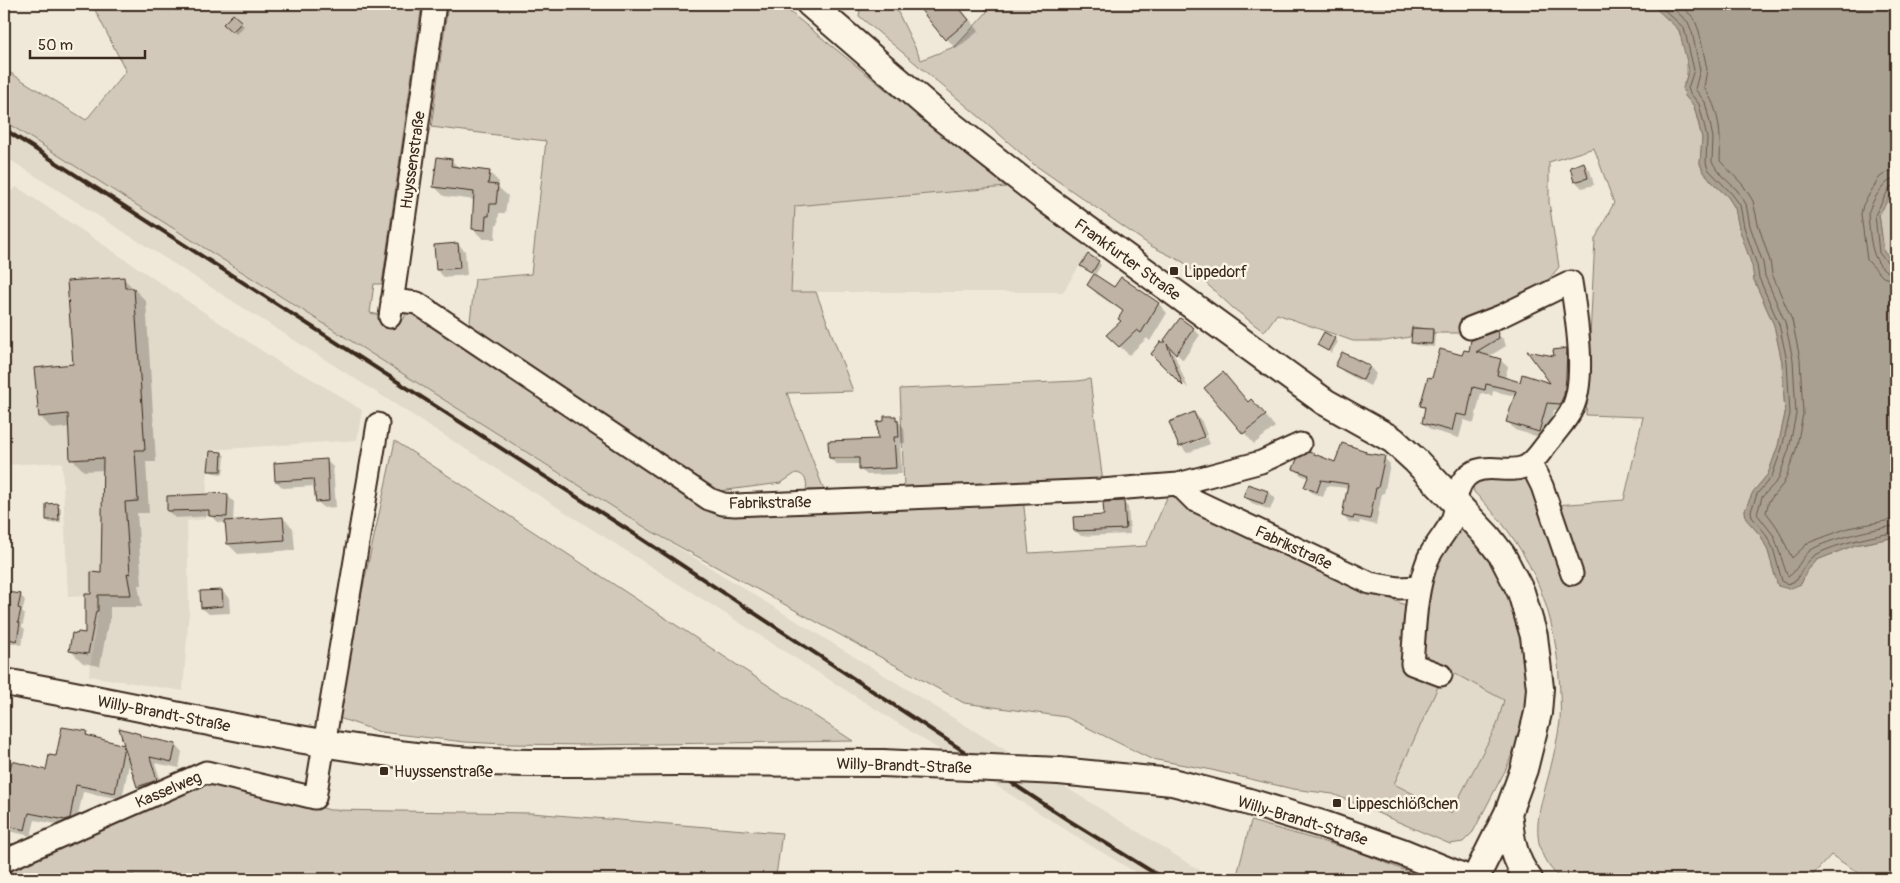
<svg xmlns="http://www.w3.org/2000/svg" width="1900" height="883" viewBox="0 0 1900 883" font-family="Pangolin,sans-serif">
<rect width="100%" height="100%" fill="#f0e9d9"/>
<filter id="ink" filterUnits="userSpaceOnUse"><feTurbulence type="fractalNoise" baseFrequency=".02" numOctaves="2"/><feDisplacementMap in="SourceGraphic" scale="10" xChannelSelector="R" yChannelSelector="G"/><feConvolveMatrix kernelMatrix="1 2 1 2 8 2 1 2 1" color-interpolation-filters="sRGB"/></filter>
<g filter="url(#ink)">
<path fill="#e1d9c9" d="M4 121 651 531 1214 879H1147L1093 847 4 156Z
M17 187 283 365 307 376 362 410 357 440 209 450 205 519 187 521 189 611 183 691 89 676 98 611V595L68 597 62 462 4 465V196Z
M1006 187 1092 246 1063 292H791L795 206Z
M1446 669 1504 700 1497 725 1451 813 1394 784Z"/>
<path fill="#d2c9ba" stroke="#867a6c" fill-rule="evenodd" d="M92 4H422L382 284H374L370 313 404 319 406 312 417 311 721 515 807 508 1023 498 1029 553 1146 546 1169 493 1178 499 1377 593 1412 608 1432 569 1456 531 1460 530 1468 532 1493 562 1505 584 1522 627 1528 685 1526 713 1518 739 1506 769 1473 832 1463 842 1450 844 1333 794 1293 789 1207 769 1151 759 1066 717 964 703 651 531 4 121V69L86 120 126 71ZM1446 669 1504 700 1497 725 1451 813 1394 784Z
M448 4H780L1006 187 795 206 791 292H816L853 391 787 393 824 490H806C808 482 805 474 796 473L781 483 712 492 469 329 475 279 531 274 546 141 431 127Z
M861 4H894L921 60 956 46 987 12 983 4H1651C1659 12 1674 21 1679 31 1685 41 1691 74 1684 83L1685 96 1694 106 1702 138 1700 164 1703 171 1714 184 1728 197 1735 208 1739 228 1753 266 1754 280 1774 325 1782 362 1785 414 1778 446 1768 474 1753 492 1745 510 1746 519 1761 536 1768 551 1778 586 1801 584 1807 571 1817 560 1855 545 1896 537V879H1868L1831 855 1809 879H1560C1555 873 1548 866 1544 858 1530 829 1543 799 1550 770 1554 754 1558 737 1560 721 1561 707 1560 691 1559 676 1554 602 1527 544 1474 492L1473 487 1476 481 1492 476 1532 480 1555 505 1624 500 1643 417 1586 415 1595 239 1614 203 1594 148 1549 162V202L1559 267 1536 295 1473 333H1433V330L1412 327 1410 337 1385 341H1353L1277 314 1264 332 1233 308 1183 262 1151 246 1032 163 982 119 859 16Z
M1896 186V265L1884 252 1879 214Z
M1090 379 1103 483 904 488 900 389 1077 381Z
M395 441 853 741 591 745 504 744 465 742 380 732 339 718 338 701Z
M212 777 330 810 531 813 782 833 776 876 786 879H11L8 872V879H4V844L25 843Z
M1251 821 1359 852 1426 879H1236Z"/>
<path fill="#aaa091" stroke="#7e7163" d="M1651 4H1896V186L1879 215 1884 252 1896 265V537L1855 545 1817 560 1807 571 1801 584 1789 589 1778 586 1768 551 1761 536 1746 519 1745 510 1753 492 1768 474 1778 446 1785 414 1782 362 1774 325 1754 280 1752 266 1739 228 1735 208 1728 197 1714 184 1703 171 1700 163 1702 138 1699 125 1694 106 1685 96 1683 88 1689 70 1679 30Z"/>
<path fill="#0003" d="M917 4H957L979 31 956 49Z
M233 16 244 26 236 34 225 24Z
M451 160 459 168 489 172 499 182 498 187 508 196 505 213H499L498 225H496L495 239H483L473 229 475 200 444 196 434 186Z
M1584 164 1590 170 1594 185 1582 188 1575 181Z
M458 244 465 251 467 275 444 277 437 270Z
M1088 255 1101 265 1095 275 1085 268Z
M123 278 146 301 156 462H146L149 513H137L142 585H138L142 607H110V623H108L100 666 83 663 70 650 86 634 92 596 102 574 104 470 84 471 72 459 70 427 52 429 40 416 74 365Z
M1122 279 1159 304 1167 313 1150 341 1147 338 1129 355 1108 335 1122 321 1124 312 1097 294 1089 285 1115 289Z
M1181 319 1200 335 1183 360 1172 349 1188 388 1153 354 1168 343Z
M1432 331 1435 334 1434 347 1415 345 1412 342Z
M1496 333 1504 340 1506 346 1488 357 1500 360 1508 367 1505 378 1521 383 1553 385 1556 357 1566 350 1574 357 1568 411 1554 410 1546 439 1515 430 1508 422 1516 396 1493 391 1492 396 1481 393 1474 423 1464 420 1459 438 1431 430 1423 423 1426 410 1422 406 1433 379Z
M1335 339 1338 342 1331 353 1321 347Z
M1343 354 1370 367 1376 374 1370 386 1344 372 1337 365Z
M1206 388 1249 403 1262 411 1275 427 1254 444Z
M1194 413 1201 420 1207 435 1182 444V447L1207 437 1210 444 1187 453 1181 446Z
M895 417 904 428 905 443H900L902 474 867 475 860 469V464H836L830 458 879 440 886 423Z
M1365 452 1368 455 1384 458 1390 464 1384 494 1382 493 1376 525 1360 521 1359 524 1349 522 1343 516 1348 488 1327 486 1323 497 1312 493 1305 486 1309 478 1301 475 1295 469 1336 464Z
M222 453 225 456 223 474 213 473 210 470Z
M326 460 333 467 336 507 324 508 317 501 315 486 283 488 276 481Z
M1268 492 1275 498 1270 510 1252 503 1245 496Z
M227 495 234 502 233 522 283 518 293 528 295 550 238 554 228 544 226 523 217 522 211 516 175 518 168 511Z
M1123 502 1128 507 1130 534 1081 536 1076 531 1105 516Z
M58 505 61 508V522L50 523 47 520Z
M222 591 229 598 230 613 209 614 202 608Z
M9 593 20 595 25 600 22 612 25 615 22 627 25 629 21 645 4 641V617Z
M86 733 91 738 126 746 139 735 142 737 176 745 182 752 179 768 155 763 163 787 145 794 138 787 130 759 122 799 83 792 76 825 72 827 35 820 31 836 4 830V769L47 772 57 757Z
M133 873 138 879H117Z"/>
<g fill="none" stroke-linecap="round" stroke-linejoin="round">
<path stroke="#67594c" stroke-width="1" d="M1658 4 1684 28 1694 70 1688 88 1690 93 1699 104 1704 124 1707 138 1706 163 1708 169 1732 194 1740 205 1744 227 1757 265 1759 278 1779 324 1787 361 1790 414 1782 448 1772 476 1757 494 1751 511 1752 517 1765 533 1773 548 1782 581 1788 584 1797 580C1801 571 1805 564 1813 557 1826 546 1878 534 1896 533
M1668 4 1688 22 1692 32 1700 70 1695 89 1705 102 1710 123 1713 138 1712 162 1722 176 1737 190 1746 204 1750 226 1763 263 1765 276 1785 322 1793 360 1796 414 1789 449 1778 480 1762 497 1757 514 1774 536 1787 575 1789 576C1795 574 1802 556 1811 550 1828 539 1876 528 1896 526
M1679 4 1694 18 1699 31 1707 69 1704 88C1720 109 1721 136 1720 161L1743 185 1753 201 1758 224 1770 261 1772 274 1792 320 1800 359 1803 414 1796 450 1784 483 1769 501 1766 512 1777 527 1792 558 1808 543 1848 528 1896 519
M1896 171 1887 172 1879 178 1863 205 1861 214 1867 260 1883 277 1896 281
M1896 178C1884 179 1871 203 1868 214 1870 234 1870 272 1896 274
M1896 185 1890 187 1875 215 1879 253 1891 266 1896 268"/>
</g>
<path fill="#beb3a4" stroke="#3b2a1e" d="M916 4H956L969 20 945 40Z
M233 14 242 22 232 32 223 24Z
M437 157 452 159 451 166 490 171 488 184 498 185 496 204H490L489 216H486L485 230 472 229 474 192 433 187Z
M1584 162 1588 178 1574 182 1570 167Z
M458 243 460 268 436 270 434 245Z
M1088 254 1099 261 1092 273 1080 266Z
M1094 274 1114 287 1121 277 1159 303 1141 333 1137 330 1119 347 1106 335 1121 321 1118 319 1123 311 1087 285Z
M124 277 125 288H134L145 450H135L138 501 125 502 130 574 127 573 131 595H98V611H96L88 654 69 651 72 633 77 634 78 632 85 633V594H91V572L101 573 103 458 70 460 68 414 39 417 34 368 73 364 67 281Z
M1180 318 1194 328 1176 354 1167 344 1183 386 1151 354 1160 342H1166L1164 340Z
M1412 328 1433 329 1432 344 1411 343Z
M1497 331 1499 338 1476 352 1501 359 1497 375 1520 382 1522 374 1550 383 1527 351 1554 356 1553 350 1567 348 1566 378 1564 395 1560 404 1547 403 1539 432 1506 422 1516 391 1486 384 1485 390 1473 387 1467 416 1456 414 1452 431 1422 423 1425 407 1420 406 1428 377 1432 378 1440 349 1462 355 1464 350 1469 351 1471 340Z
M1324 332 1335 338 1328 351 1317 345Z
M1342 352 1370 366 1363 380 1335 366Z
M1223 372 1248 402 1251 399 1266 415 1243 434 1204 388Z
M1194 412 1204 437 1179 447 1169 422Z
M884 416H896V420H898L899 437H894L896 468 859 470V458H829L828 441 878 439 877 422 884 421Z
M1342 443 1366 451 1365 453 1385 456 1378 488H1376L1370 519 1354 516 1353 519 1342 516 1348 484 1321 480 1317 492 1304 487 1309 475 1293 469 1297 459 1309 452 1335 462Z
M210 451 222 452 221 471H208Z
M327 459 329 501 316 502 313 479 275 481 274 463Z
M1248 484 1268 491 1264 504 1243 497Z
M210 493 228 494 227 517 209 516V510L167 511V496L210 494Z
M1124 501 1126 529 1074 531 1073 517 1104 515 1103 502Z
M58 503 59 520H46V504Z
M283 517 285 540 227 544 225 521Z
M222 590 223 606 201 608 200 591Z
M8 592 21 594 18 608 21 609 18 622 20 623 17 641 4 638V612Z
M62 727 87 731 86 735 124 745 119 728 140 734V736L176 744 172 762 150 757 157 780 137 787 124 746 115 793 76 785 70 818 65 820 29 813 25 830 4 825V768L10 769 12 761 46 770 49 755 56 756Z"/>
<g fill="none" stroke-linecap="round" stroke-linejoin="round">
<g stroke="#3b2a1e" stroke-width="25">
<path id="minor" d="M392 300 417 303 709 499 723 504 735 505 1101 490 1178 484 1261 462 1300 444
M390 317 435 4
M1531 464 1542 486 1572 574
M1178 484 1194 500 1370 583 1399 588 1419 587
M1441 675 1412 664C1415 629 1415 592 1428 559 1434 545 1446 534 1452 520 1458 506 1454 489 1466 477 1482 461 1507 474 1524 467 1535 463 1542 449 1550 440 1557 430 1567 420 1572 409 1587 379 1576 315 1571 282L1501 316 1470 328
M4 861 206 772 315 798 378 424"/>
</g>
<g stroke="#3b2a1e" stroke-width="30">
<path id="major" d="M810 4 936 113 1047 200 1325 402 1393 440 1416 461 1488 537 1502 555 1521 592 1534 636 1540 688 1538 713 1524 769 1508 813 1475 879
M4 682C151 707 297 746 446 759 523 766 600 762 677 762 746 762 814 763 882 763
M1059 771 1172 782 1246 801 1325 825 1402 852 1468 879
M1508 813C1511 838 1513 859 1529 879"/>
</g>
<use href="#minor" stroke="#fcf5e5" stroke-width="21"/>
<use href="#major" stroke="#fcf5e5" stroke-width="26"/>
<path stroke="#3b2a1e" stroke-width="4" d="M4 129 636 535 1068 820 1164 879"/>
<g stroke="#3b2a1e" stroke-width="30" stroke-linecap="butt">
<path id="major-bridge" d="M882 763 1059 771"/>
</g>
<use href="#major-bridge" stroke="#fcf5e5" stroke-width="26"/>
</g>
</g>
<g fill="#3b2a1e" stroke="#fcf5e5" stroke-width="2">
<rect x="1169" y="266" width="10" height="10" rx="2.5"/>
<rect x="379" y="766" width="10" height="10" rx="2.5"/>
<rect x="1332" y="798" width="10" height="10" rx="2.5"/>
</g>
<g text-anchor="middle" stroke-width="5" stroke-linejoin="round" paint-order="stroke">
<g font-size="16" fill="#3b2a1e" stroke="#fcf5e5">
<text transform="translate(412 160) rotate(-82)" y="6">Huyssenstraße</text>
<text transform="translate(1128 259) rotate(36)" y="6">Frankfurter Straße</text>
<text transform="translate(770 502) rotate(-1)" y="6">Fabrikstraße</text>
<text transform="translate(1294 547) rotate(25)" y="6">Fabrikstraße</text>
<text transform="translate(164 713) rotate(11)" y="6">Willy-Brandt-Straße</text>
<text transform="translate(904 765) rotate(2)" y="6">Willy-Brandt-Straße</text>
<text transform="translate(168 789) rotate(-23)" y="6">Kasselweg</text>
<text transform="translate(1303 820) rotate(17)" y="6">Willy-Brandt-Straße</text>
</g>
<g font-size="16" fill="#3b2a1e" stroke="#fcf5e5" text-anchor="start">
<text x="1184" y="277">Lippedorf</text>
<text x="394" y="777">Huyssenstraße</text>
<text x="1347" y="809">Lippeschlößchen</text>
</g>
</g>
<rect width="1900" height="883" fill="none" stroke="#fcf5e5" stroke-width="20"/>
<rect x="10" y="10" width="1880" height="863" fill="none" stroke="#3b2a1e" stroke-width="2" filter="url(#ink)"/>
<path d="M30 50v8h115v-8" fill="none" stroke="#3b2a1e" stroke-width="2.5"/>
<text x="38" y="50" font-size="15" fill="#3b2a1e" stroke="#fcf5e5" stroke-width="4" paint-order="stroke">50 m</text>
</svg>
